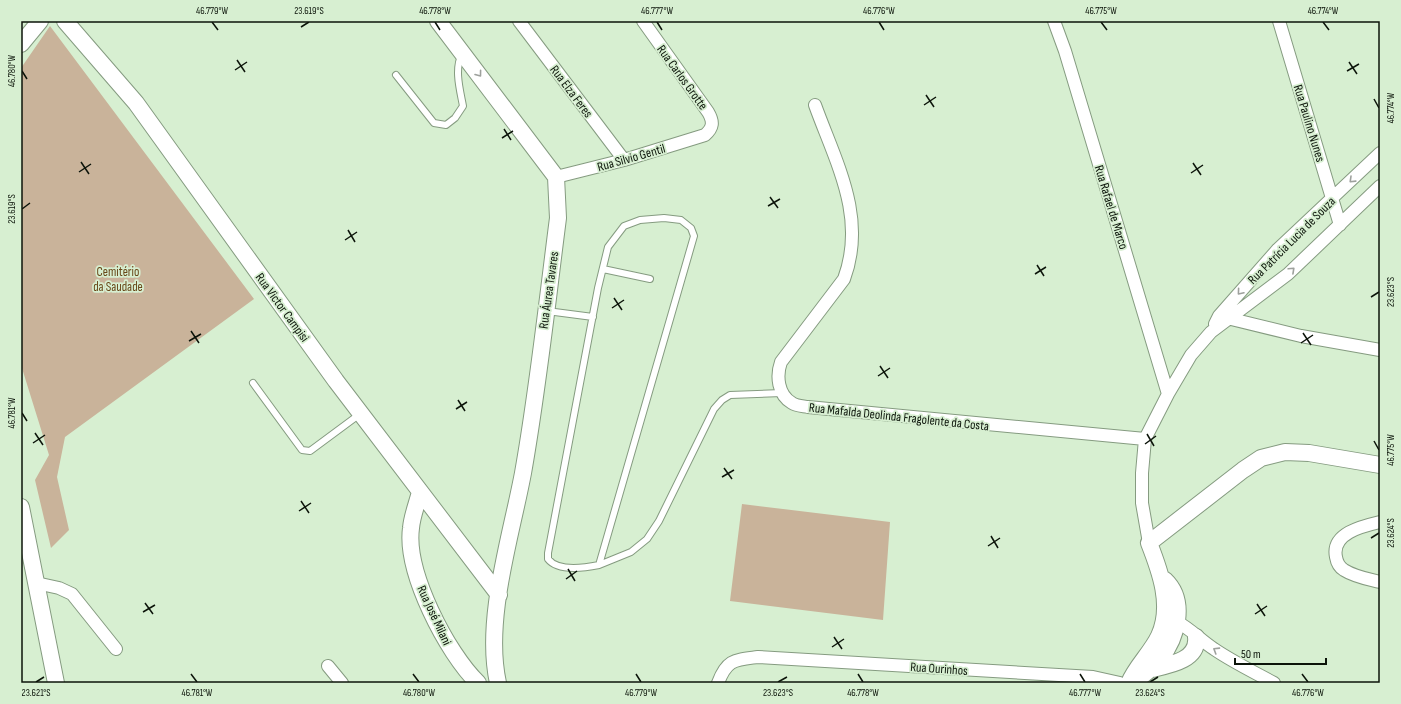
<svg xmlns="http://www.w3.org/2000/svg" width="1401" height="704" viewBox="0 0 1401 704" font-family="'Sofia Sans Condensed',sans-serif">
<rect width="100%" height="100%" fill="#d7efd1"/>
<path fill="#c9b39a" d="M50 26 254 299 65 437 57 477 69 530 51 548 35 480 49 455 21 365V68Z
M742 504 890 522 883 620 730 601Z"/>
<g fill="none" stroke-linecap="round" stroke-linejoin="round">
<g stroke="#859b80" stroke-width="8">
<path id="lane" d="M396 75 434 123 446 125 455 118 463 106C460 90 454 69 462 54
M603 269 650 279
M547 311 593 317
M253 383 302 450 310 451 360 414
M599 565C584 568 558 572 548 559V553L598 288 608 247 624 226 640 220 664 218 681 220 691 228 694 236 599 565 631 552 647 539 659 521 714 409 722 400 730 395 782 393"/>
</g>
<g stroke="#859b80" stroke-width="14">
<path id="street" d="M519 21 624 160
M1054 21 1065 51 1168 394
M1279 21 1340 225
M815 105C836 163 867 217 844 279L781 362C776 376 778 395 792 403 796 406 803 406 808 407L1145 439
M556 177 624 160 705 135C713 128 714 122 708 112L643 21
M1223 317 1301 336 1380 350
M1215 324 1219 316 1278 249 1380 153
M1380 522C1363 526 1331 533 1336 557 1337 563 1339 567 1344 570 1355 577 1368 579 1380 582
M1149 543 1142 503V473L1145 439 1168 394 1191 355 1211 332 1288 274 1380 186
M36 583 59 588 72 594 116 649
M1177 622C1190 628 1201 641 1214 649 1233 662 1254 672 1274 683
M328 666 342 683
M718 683C727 659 735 660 758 657L1093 677 1120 683"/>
</g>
<g stroke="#859b80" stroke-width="18">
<path id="secondary" d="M65 21 136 103 336 381 499 595
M438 21 556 177 558 218C547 303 538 389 523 473 511 537 484 620 498 683
M21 44 40 21
M420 492C417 504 412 516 411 528 405 572 447 653 478 683
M21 507 56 683
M1152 669C1170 665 1199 660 1196 637
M1129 683C1136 666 1151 653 1159 636 1173 606 1160 571 1149 543L1243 470 1261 458 1285 452 1309 453 1380 465
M1132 683C1142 676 1153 669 1160 659 1177 638 1187 601 1165 580"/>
</g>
<use href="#lane" stroke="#fff" stroke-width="6"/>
<use href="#street" stroke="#fff" stroke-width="12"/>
<use href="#secondary" stroke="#fff" stroke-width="16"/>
</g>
<defs><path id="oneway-chevron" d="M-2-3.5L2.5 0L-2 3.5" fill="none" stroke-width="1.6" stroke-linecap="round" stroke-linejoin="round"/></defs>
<g stroke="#9ea19d">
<use href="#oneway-chevron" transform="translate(479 74) rotate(53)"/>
<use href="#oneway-chevron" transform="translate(1352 180) rotate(136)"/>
<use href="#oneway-chevron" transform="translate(1292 270) rotate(-43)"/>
<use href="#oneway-chevron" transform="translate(1240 292) rotate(130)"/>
<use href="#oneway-chevron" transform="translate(1216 650) rotate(-148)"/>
</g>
<path fill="none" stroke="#0c140a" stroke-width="1.5" d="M212 22 218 30M435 22 440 30M657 22 662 30M879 22 884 30M1101 22 1107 30M1323 22 1329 30M301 27 309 22M237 60 245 72M1349 62 1357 74M235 70 247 62M22 71 27 79M1347 71 1359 64M926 95 934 107M1374 99 1379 108M924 105 936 97M504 129 511 140M502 138 513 131M81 162 89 174M1193 163 1201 175M79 172 91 164M1191 173 1203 165M770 197 778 208M768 206 780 199M22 209 30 203M348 230 355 242M345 240 357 232M1037 265 1044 276M1035 274 1046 267M1371 297 1379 292M614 298 622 310M612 308 624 300M191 331 199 343M1303 333 1311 345M189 341 201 334M1301 343 1313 335M880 366 888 378M878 376 890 368M458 400 465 411M456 409 467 402M22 413 27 421M35 433 43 445M1147 434 1154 446M1374 441 1379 450M33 443 45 435M1145 444 1156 436M724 468 732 479M722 477 734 470M301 501 309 513M299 511 311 503M991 536 998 548M1371 538 1379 533M988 546 1000 538M568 569 575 581M566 579 577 571M145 603 153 614M1257 604 1265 616M143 612 155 605M1255 614 1267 606M834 637 842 649M832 647 844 639M191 674 197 682M413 674 419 682M636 674 641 682M858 674 863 682M1080 674 1085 682M1302 674 1308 682M36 682 44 677M778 682 787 677M1150 682 1158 677"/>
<g text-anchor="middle" stroke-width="3.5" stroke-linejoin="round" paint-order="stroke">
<g font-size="13" fill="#0c140a" stroke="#d7efd1">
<text transform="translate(683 77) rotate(54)" y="5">Rua Carlos Grotte</text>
<text transform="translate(572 91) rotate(53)" y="5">Rua Elza Feres</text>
<text transform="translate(1310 123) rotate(73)" y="5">Rua Paulino Nunes</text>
<text transform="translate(631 157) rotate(-16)" y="5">Rua Silvio Gentil</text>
<text transform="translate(1112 207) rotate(73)" y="5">Rua Rafael de Marco</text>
<text transform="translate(1291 240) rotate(-45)" y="5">Rua Patrícia Lucia de Souza</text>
<text transform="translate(548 290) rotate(-82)" y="5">Rua Áurea Tavares</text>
<text transform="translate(283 307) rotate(54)" y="5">Rua Victor Campisi</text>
<text transform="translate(899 416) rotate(6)" y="5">Rua Mafalda Deolinda Fragolente da Costa</text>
<text transform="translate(435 615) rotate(65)" y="5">Rua José Milani</text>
<text transform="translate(939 668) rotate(4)" y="5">Rua Ourinhos</text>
</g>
<g font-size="13" fill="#674516" stroke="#d7efd1">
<text x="118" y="276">Cemitério<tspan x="118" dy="15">da Saudade</tspan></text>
</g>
</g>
<rect width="1401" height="704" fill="none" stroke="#d7efd1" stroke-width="44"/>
<path d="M1235 658v6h91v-6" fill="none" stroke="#0c140a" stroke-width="2"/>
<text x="1241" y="658" font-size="12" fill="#0c140a" stroke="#d7efd1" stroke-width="3" paint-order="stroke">50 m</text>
<rect x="22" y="22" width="1357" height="660" fill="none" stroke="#0c140a" stroke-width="1.5"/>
<g font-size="10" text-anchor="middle" fill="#0c140a">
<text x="212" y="14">46.779°W</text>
<text x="309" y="14">23.619°S</text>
<text x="435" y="14">46.778°W</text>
<text x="657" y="14">46.777°W</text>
<text x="879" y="14">46.776°W</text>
<text x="1101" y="14">46.775°W</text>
<text x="1323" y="14">46.774°W</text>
<text transform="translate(11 71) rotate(-90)" y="4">46.780°W</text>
<text transform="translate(1390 108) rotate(-90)" y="4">46.774°W</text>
<text transform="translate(11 209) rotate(-90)" y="4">23.619°S</text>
<text transform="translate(1390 292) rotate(-90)" y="4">23.623°S</text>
<text transform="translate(11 413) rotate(-90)" y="4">46.781°W</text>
<text transform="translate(1390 450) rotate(-90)" y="4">46.775°W</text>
<text transform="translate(1390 533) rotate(-90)" y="4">23.624°S</text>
<text x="36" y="696">23.621°S</text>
<text x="197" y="696">46.781°W</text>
<text x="419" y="696">46.780°W</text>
<text x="641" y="696">46.779°W</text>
<text x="778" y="696">23.623°S</text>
<text x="863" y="696">46.778°W</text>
<text x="1085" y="696">46.777°W</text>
<text x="1150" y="696">23.624°S</text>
<text x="1308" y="696">46.776°W</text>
</g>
</svg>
